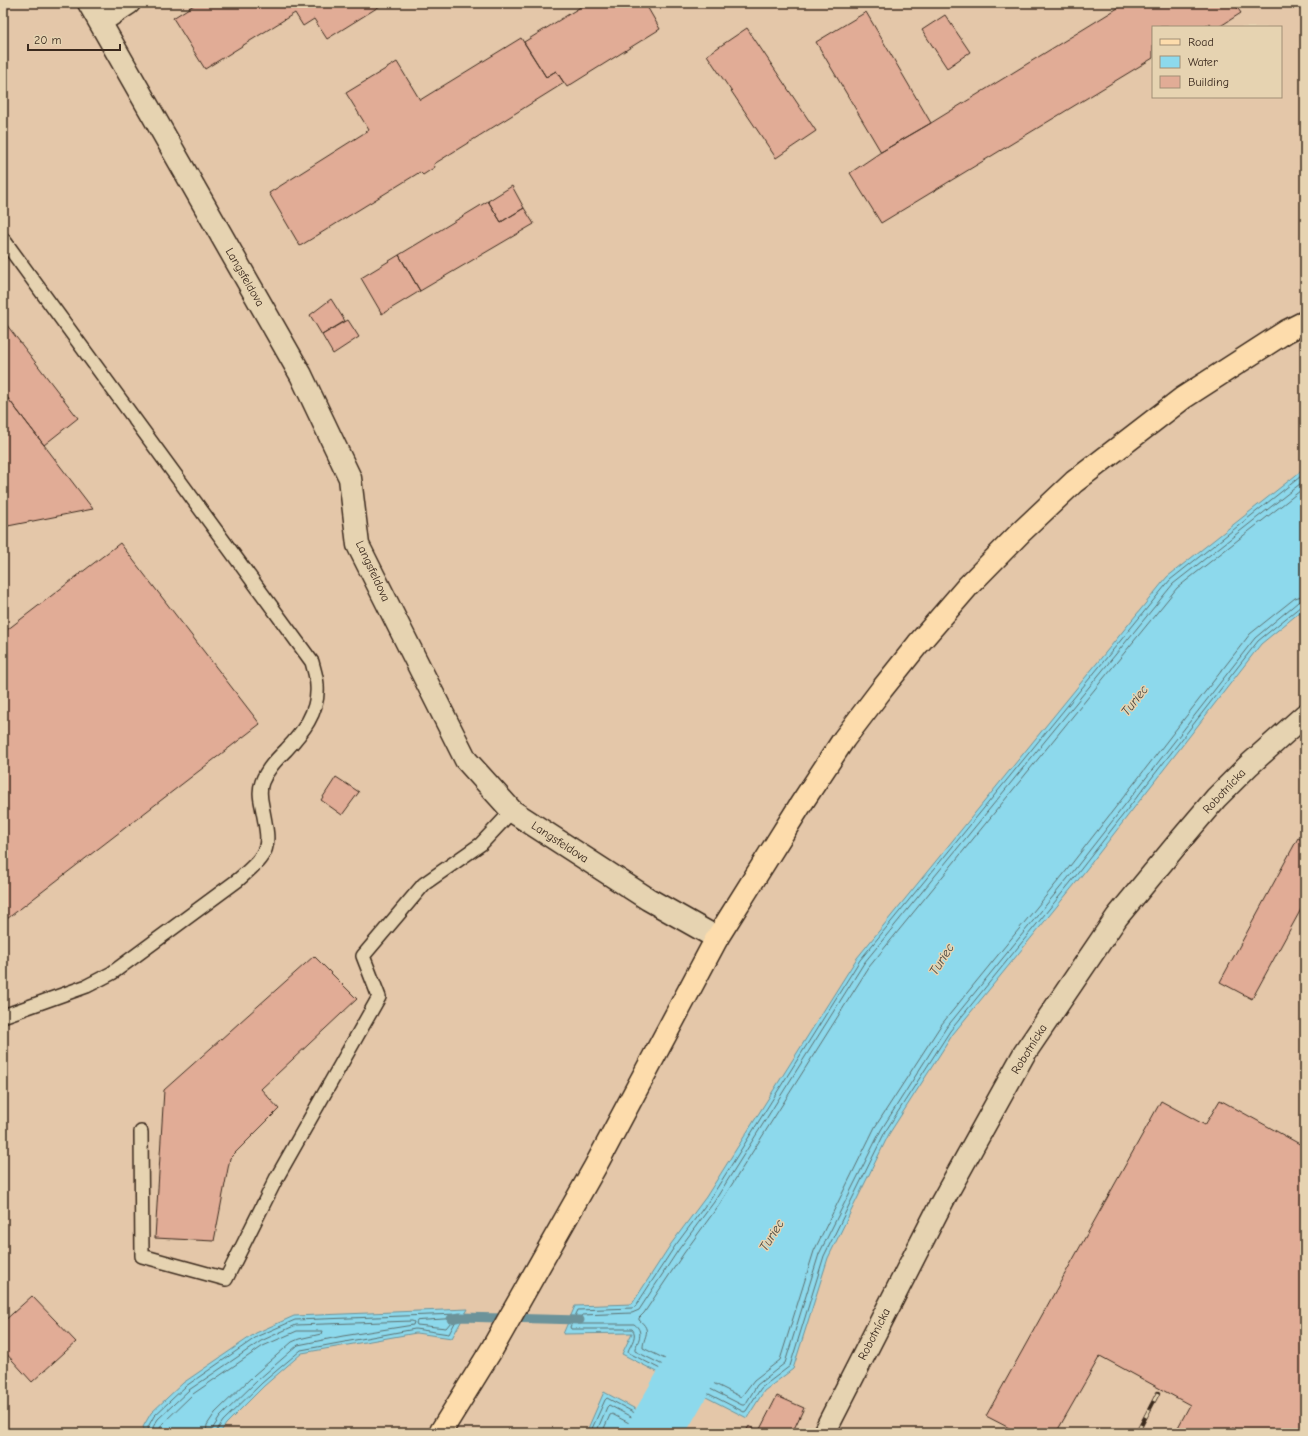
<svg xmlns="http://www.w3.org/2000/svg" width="1308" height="1436" viewBox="0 0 1308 1436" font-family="'Comic Neue',sans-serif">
<rect width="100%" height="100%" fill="#e6d3b1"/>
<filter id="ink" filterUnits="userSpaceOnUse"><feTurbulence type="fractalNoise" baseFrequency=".025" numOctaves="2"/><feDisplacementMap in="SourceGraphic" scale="8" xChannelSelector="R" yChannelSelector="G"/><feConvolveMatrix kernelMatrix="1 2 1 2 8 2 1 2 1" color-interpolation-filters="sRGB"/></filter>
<g filter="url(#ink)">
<path fill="#e4c7a9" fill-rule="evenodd" d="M3 3H1305V1433H3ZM1153 27H1281V97H1153Z"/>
<path fill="#8dd9ec" stroke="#6c939a" d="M1305 468V608L1261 644 1075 884 953 1034 889 1134 828 1258 793 1369 764 1391 747 1418 622 1354 632 1333 563 1334 575 1306 632 1304 671 1244 706 1197 857 958 1167 577Z
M468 1309 452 1338 416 1333 302 1353 264 1386 226 1424 220 1433H146L143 1427 151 1413 183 1383 256 1333 294 1316Z
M604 1392 680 1433H586Z"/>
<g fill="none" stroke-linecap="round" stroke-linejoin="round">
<path stroke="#5c7070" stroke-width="1" d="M1305 473 1170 580 860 960 710 1199 675 1246 635 1307 632 1308 578 1310 570 1327 571 1329H632C638 1335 631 1344 628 1351L629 1353 744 1412 746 1411 761 1388 790 1366 824 1256 885 1132 950 1031 1071 882 1258 641 1301 606H1305
M1305 480 1173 584 864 963 714 1202 679 1249 639 1310 632 1313 582 1315 578 1322V1324H634C644 1331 639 1340 635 1348V1351L742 1405H745L757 1385 785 1363 819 1254 881 1130 946 1028 1068 878 1255 638 1298 602 1305 601
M1305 487 1177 588 869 967 719 1205 684 1253 644 1313 639 1318V1320C653 1331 643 1336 643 1348L741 1397 754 1380 780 1360 814 1251 875 1127 941 1025 1063 875 1250 634 1295 598 1305 595
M449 1319 451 1322 446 1328 417 1325 416 1323 417 1321Z
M149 1433 148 1427 154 1416 186 1386 258 1336 295 1320 457 1314 459 1315 449 1334 415 1329 301 1350 262 1383 223 1421 217 1430V1433
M154 1433 153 1427 158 1419 189 1390 261 1341 296 1325 412 1321 414 1322 413 1325 343 1336 298 1345 258 1380 220 1417 213 1428 212 1433
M160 1433V1428L163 1423 193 1394 263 1346 297 1331H322L321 1334 299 1339 292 1342 254 1375 215 1413 207 1425 206 1433
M590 1433 605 1400 607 1398 672 1433
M596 1433 607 1407 609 1405 661 1433
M602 1433 610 1415 612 1414 648 1433"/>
<path stroke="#6c939a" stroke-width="9" d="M451 1319 460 1317 580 1320"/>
<path stroke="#8dd9ec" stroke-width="55" d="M654 1433 720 1318"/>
</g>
<path fill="#e1ac96" stroke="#3b2a1e" d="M197 3H379L380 6 327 39 314 19 303 26 295 13 205 69 173 18Z
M587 3H645L660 29 567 87 556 71 546 77 524 42Z
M1126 3H1234L1241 13 1219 27H1212L1210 24 1205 27H1153V58L881 223 850 173 881 152 931 123Z
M866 12 931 123 881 152 816 42Z
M945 15 970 52 947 68 922 30Z
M747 28 816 131 776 158 707 55Z
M521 38 546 77 556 71 564 83 434 164 435 167 423 175 420 172 300 246 269 193 369 130 346 93 397 62 420 100Z
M512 186 524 208 501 222 488 201Z
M488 201 501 222 524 208 534 224 420 291 399 255Z
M399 255 420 291 382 314 361 278Z
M331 299 345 321 322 335 310 315Z
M3 320 78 418 44 445 3 392Z
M348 320 359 337 333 354 322 335Z
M3 392 44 445 93 509 3 527Z
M120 543 260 724 3 922V633Z
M336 777 359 792 342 815 321 800Z
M1298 838 1305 842V902L1252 999 1220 982Z
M314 956 357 999 261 1089 279 1109 230 1158 214 1241 155 1238 164 1090Z
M1220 1100 1305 1147V1433H1244L1233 1427 1230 1433H1175L1190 1405 1100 1356 1056 1433H1019L986 1416 1161 1101 1205 1125Z
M32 1296 76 1342 32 1382 3 1350V1322Z
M777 1396 804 1408 792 1433H745L749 1426 759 1431Z"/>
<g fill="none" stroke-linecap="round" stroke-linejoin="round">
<g stroke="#3b2a1e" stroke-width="16">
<path id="service" d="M3 239 312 662C314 670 317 678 317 686 319 712 302 733 286 750 276 760 267 769 262 782 259 790 260 797 262 806 270 848 272 850 238 880L112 973 87 986 3 1016
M141 1132 142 1256 226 1279 276 1179 379 997 363 956 424 884 481 844 512 811"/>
</g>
<g stroke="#3b2a1e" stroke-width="25">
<path id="minor" d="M89 3 301 375 350 478 358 545 466 760 512 811 648 899 717 938
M100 22 129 3
M824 1433 942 1202 1024 1054 1117 917 1183 837 1216 798 1249 765 1305 715"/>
</g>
<g stroke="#3b2a1e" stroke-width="25">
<path id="primary" d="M440 1433 492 1349 595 1167 717 938 801 804 844 739 882 689 918 644 968 586 1020 533 1074 482 1183 398 1287 331 1305 322"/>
</g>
<use href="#service" stroke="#e6d3b1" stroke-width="13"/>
<use href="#minor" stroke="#e6d3b1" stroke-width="22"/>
<use href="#primary" stroke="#fddcac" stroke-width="22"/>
<g stroke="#3b2a1e" stroke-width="4.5">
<path id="rail" d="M1137 1433 1158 1393"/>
</g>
<use href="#rail" stroke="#e6d3b1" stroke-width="3" stroke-dasharray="9" stroke-linecap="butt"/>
</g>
</g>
<g text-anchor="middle" stroke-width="3" stroke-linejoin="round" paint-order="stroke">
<g font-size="12" fill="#3b2a1e" stroke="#e6d3b1">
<text transform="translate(245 277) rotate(60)" y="4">Langsfeldova</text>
<text transform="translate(373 571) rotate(65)" y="4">Langsfeldova</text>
<text transform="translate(1224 791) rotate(-47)" y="4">Robotnícka</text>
<text transform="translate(560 842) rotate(33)" y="4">Langsfeldova</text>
<text transform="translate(1029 1049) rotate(-58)" y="4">Robotnícka</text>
<text transform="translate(874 1334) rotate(-63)" y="4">Robotnícka</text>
</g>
<g font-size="13" font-style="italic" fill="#47443d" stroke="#e6d3b1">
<text transform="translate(1134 700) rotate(-52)" y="5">Turiec</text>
<text transform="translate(941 959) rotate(-58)" y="5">Turiec</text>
<text transform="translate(771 1235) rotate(-58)" y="5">Turiec</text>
</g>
</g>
<rect width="1308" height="1436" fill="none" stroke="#e6d3b1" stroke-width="16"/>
<rect x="8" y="8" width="1292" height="1420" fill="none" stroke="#3b2a1e" stroke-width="1.5" filter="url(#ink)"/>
<rect x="1152" y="26" width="130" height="72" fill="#e6d3b1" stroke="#a28f76"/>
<rect x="1160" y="39" width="20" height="6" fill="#fddcac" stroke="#a28f76"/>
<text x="1188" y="46" font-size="12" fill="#3b2a1e">Road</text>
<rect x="1160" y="56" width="20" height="12" fill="#8dd9ec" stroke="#a28f76"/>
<text x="1188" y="66" font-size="12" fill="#3b2a1e">Water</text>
<rect x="1160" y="76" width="20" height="12" fill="#e1ac96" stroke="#a28f76"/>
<text x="1188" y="86" font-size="12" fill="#3b2a1e">Building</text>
<path d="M28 44v6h92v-6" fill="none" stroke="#3b2a1e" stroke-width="2"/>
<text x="34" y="44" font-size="12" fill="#3b2a1e" stroke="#e6d3b1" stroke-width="3" paint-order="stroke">20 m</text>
</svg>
